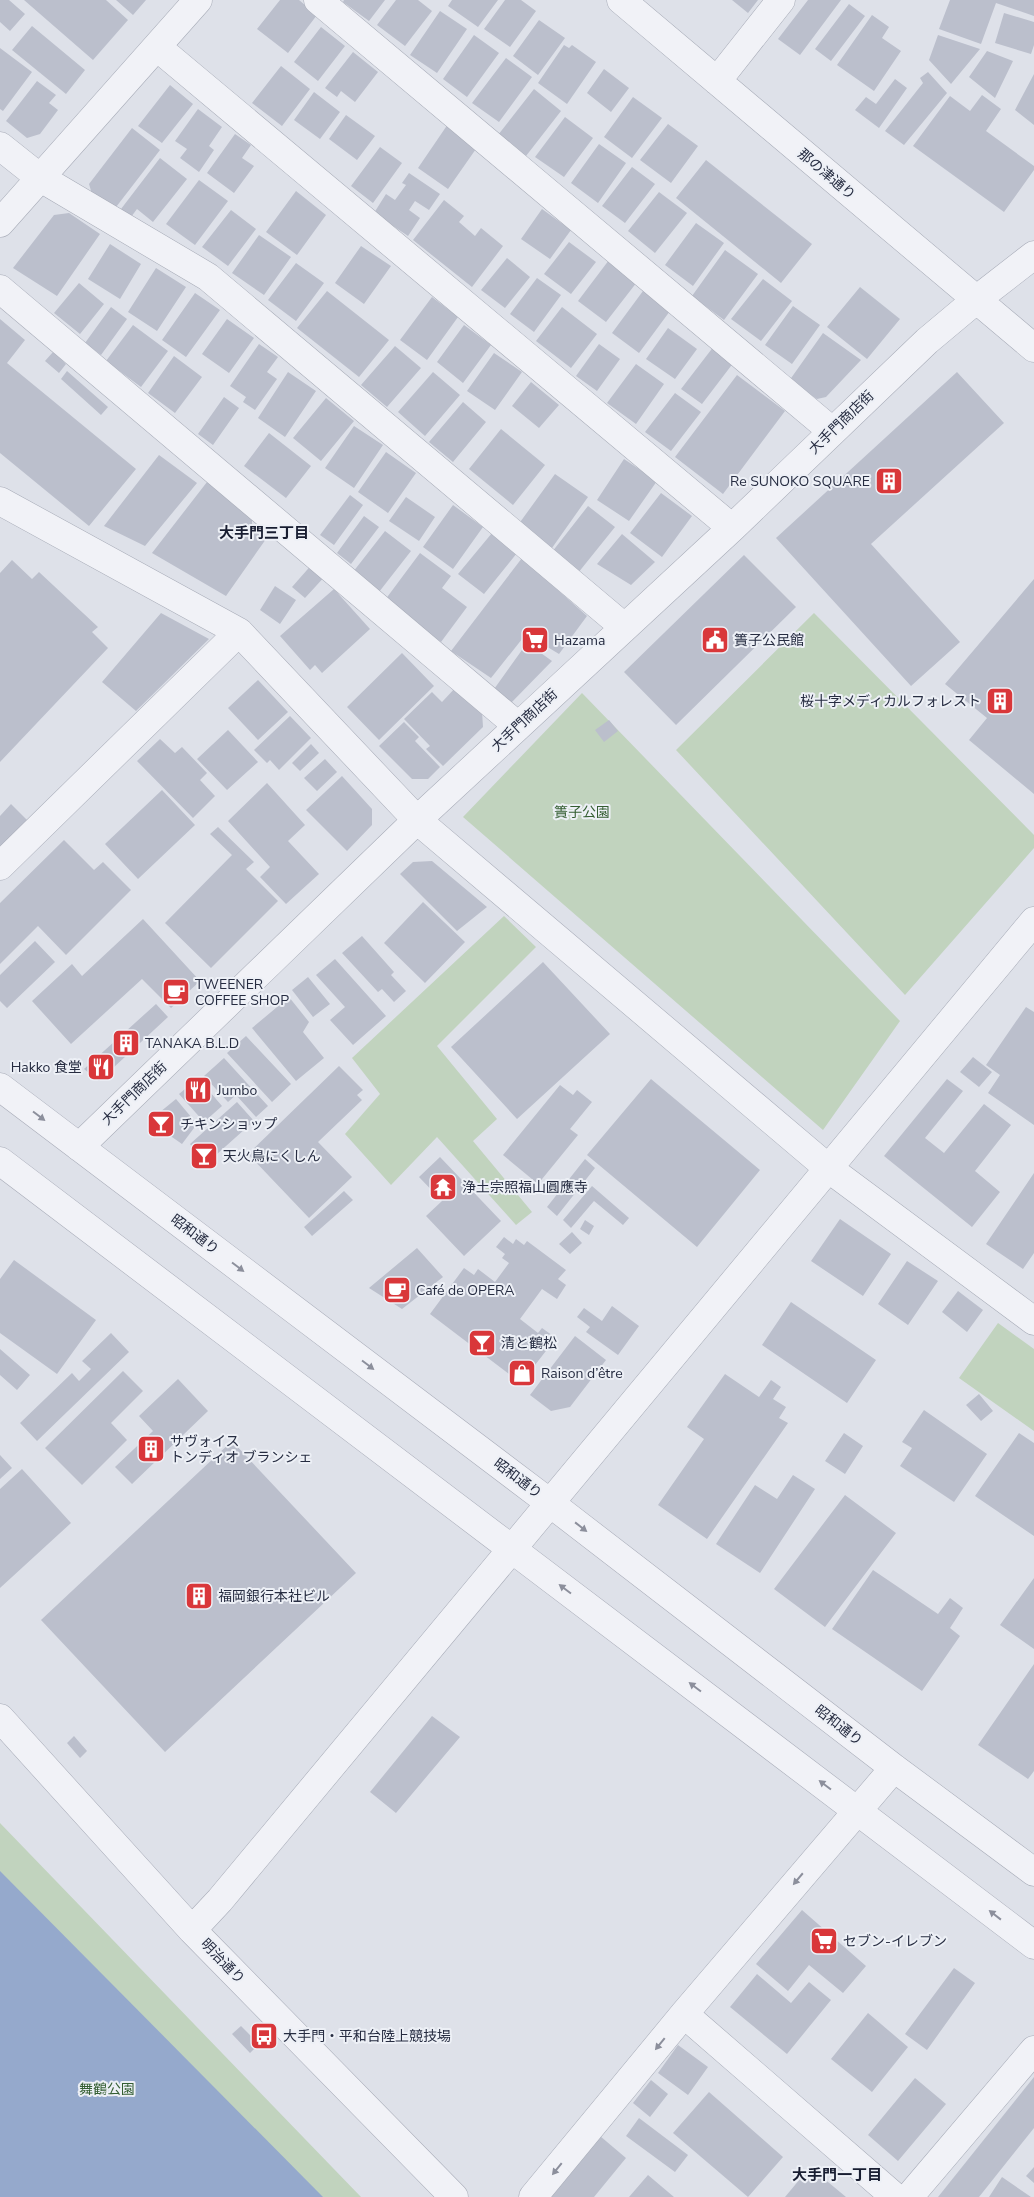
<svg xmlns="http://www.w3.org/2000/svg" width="1034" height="2197" viewBox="0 0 1034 2197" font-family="'Nunito Sans','Noto Sans JP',sans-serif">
<rect width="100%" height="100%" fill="#dee1e9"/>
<path fill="#c1d3be" d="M814 613 1034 835V848L905 995 676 750Z
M582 693 900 1021 823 1130 463 817Z
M504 916 536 947 437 1046 497 1119 473 1141 532 1212 516 1225 437 1137 391 1185 345 1134 380 1094 352 1058Z
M998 1323 1034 1349V1431L959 1378Z
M0 1823 361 2197H0Z"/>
<path fill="#95a9cc" d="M0 1871 323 2197H0Z"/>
<path fill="#bbbfcc" d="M0 0H9L25 14 10 31 0 22Z
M24 0H106L128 20 93 60Z
M116 0H146L133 15Z
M280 0H299L317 15 288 53 257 29Z
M344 0H385L369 21 343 2Z
M396 0H418L432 11 405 46 377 25Z
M452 0H498L478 27 448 6Z
M505 0H521L536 11 510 47 484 29Z
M732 0H758L748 13Z
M808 0H841L800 55 778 39Z
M950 0H1034V16L996 3 981 44 939 29Z
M849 4 865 16 831 61 815 49Z
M440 11 467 29 437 73 410 55Z
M1004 13 1034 22V45L1031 54 995 43Z
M872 15 889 27 882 38 901 51 874 91 837 65Z
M539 20 565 38 538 75 513 56Z
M32 26 85 70 66 94 12 50Z
M321 27 345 46 318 81 294 62Z
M474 35 499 53 467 97 443 79Z
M938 35 980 49 951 84 929 60Z
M564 45 569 48 572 45 596 62 567 104 538 83Z
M0 48 32 72 3 111 0 109Z
M987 51 1013 61 995 98 969 77Z
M353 52 378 72 355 102 341 91 337 97 325 88Z
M506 58 532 77 499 122 472 103Z
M281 66 310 89 282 126 252 103Z
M604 69 629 88 611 112 587 93Z
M928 72 947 93 904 145 885 131 923 83 920 78Z
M1034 74V125L1015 110Z
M895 79 907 88 879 128 855 110 866 97 876 104Z
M37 81 56 95 49 103 58 110 40 134 27 138 6 121Z
M170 85 193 104 162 143 138 126Z
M534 89 561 111 526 156 498 135Z
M314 92 340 112 320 139 294 120Z
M982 95 1001 109 986 131 1034 166V170L1004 212 913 146 950 96 970 111Z
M633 97 662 118 632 158 604 137Z
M198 109 222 127 209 146 214 150 199 172 180 158 187 149 175 141Z
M346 115 375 136 357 160 329 139Z
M565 117 593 138 564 177 535 157Z
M448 124 478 146 448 189 418 168Z
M668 124 698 146 671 183 640 160Z
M132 128 160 150 113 211 92 194 89 184Z
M235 134 251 145 242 158 254 166 234 193 207 173Z
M599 144 626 163 598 203 571 183Z
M380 147 402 163 373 203 351 186Z
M160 158 187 179 153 222 137 209 131 217 121 209Z
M706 160 812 244 781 283 676 198Z
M632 167 655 184 625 223 602 206Z
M409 173 440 194 429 210 415 201 409 210 420 218 408 236 374 213 386 194 395 200 406 185 402 183Z
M199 180 228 201 195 245 166 224Z
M296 191 326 215 297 255 266 232Z
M659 192 687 213 655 253 628 231Z
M444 200 464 216 459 222 475 236 481 228 503 246 472 287 413 240Z
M542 209 571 230 550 259 521 239Z
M231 210 256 229 228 266 202 247Z
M69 213 100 234 57 296 13 268 54 215Z
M696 223 724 243 693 286 665 265Z
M259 235 291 257 264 295 232 273Z
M569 242 596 262 571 294 544 274Z
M110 244 141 264 120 299 88 279Z
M361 246 391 266 364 304 335 283Z
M725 250 758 274 724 320 692 296Z
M507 258 530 277 505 308 481 290Z
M609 260 637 282 606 322 578 301Z
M296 263 324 283 296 321 268 300Z
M156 268 186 287 157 331 128 312Z
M537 278 561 295 534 332 510 314Z
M763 279 792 301 761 341 731 319Z
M79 283 104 304 80 334 54 313Z
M860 287 900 319 867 359 827 327Z
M327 291 389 340 359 377 297 328Z
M643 291 670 311 639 353 612 333Z
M195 293 220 310 186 357 162 340Z
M432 297 458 317 427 360 400 340Z
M793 306 820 325 792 364 765 345Z
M111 307 127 319 101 355 85 343Z
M562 307 597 334 571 368 536 341Z
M0 319 25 340 7 363 136 469 89 526 0 453Z
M227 319 254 338 229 373 202 354Z
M133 325 168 351 141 387 106 361Z
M464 325 491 345 463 383 437 362Z
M668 328 697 349 675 379 646 359Z
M823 333 861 360 826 397 817 399 789 381Z
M259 344 278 357 267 372 277 379 255 410 243 402 246 397 230 386Z
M599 344 620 359 597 391 576 376Z
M395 346 421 368 387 407 361 385Z
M714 346 734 362 702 404 681 389Z
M53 352 66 364 59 373 45 361Z
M494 353 522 372 495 410 467 391Z
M174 356 202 377 175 413 148 393Z
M636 364 664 384 636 424 607 403Z
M67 371 108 407 101 415 61 379Z
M288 372 316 391 285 437 258 418Z
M433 372 460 395 425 436 398 412Z
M957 372 1004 423 871 544 960 642 911 686 776 538Z
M737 375 785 411 723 494 675 457Z
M531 382 559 405 539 428 512 406Z
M675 393 701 412 671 451 645 432Z
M224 397 239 408 213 445 198 434Z
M326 398 354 421 321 461 293 438Z
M463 402 486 422 453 462 429 442Z
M354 426 383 445 354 488 325 468Z
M501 429 545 465 513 505 469 469Z
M269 433 311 466 286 498 244 466Z
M386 452 416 473 388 513 358 492Z
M159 455 197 483 145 546 104 526Z
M624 459 657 481 629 521 597 500Z
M555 474 588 497 552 548 518 525Z
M207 482 252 516V530L266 539 226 596 152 553Z
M661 493 692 516 662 557 630 533Z
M350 495 363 505 334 545 320 535Z
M406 497 435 517 419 541 389 521Z
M453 505 483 527 453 569 423 547Z
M588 506 615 527 578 573 552 552Z
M364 516 379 527 351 564 337 553Z
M385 531 411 551 379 592 353 572Z
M492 533 517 553 484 594 458 574Z
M622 534 655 562 631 585 597 564Z
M420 553 451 576 442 588 467 607 441 642 385 600Z
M744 555 796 607 676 725 624 672Z
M522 558 587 616 559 654 526 634 491 678 451 651Z
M12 560 32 579 39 572 98 627 92 632 108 648 0 762V573Z
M314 562 327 574 305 598 292 587Z
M1034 579V794L969 740 987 718 945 684Z
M275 586 296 600 280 624 260 610Z
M334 589 370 629 322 673 315 665 310 670 280 636Z
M161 613 209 639 136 711 102 682Z
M527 643 552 661 510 704 492 692Z
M402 653 434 686 379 740 347 707Z
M258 680 288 712 258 740 228 708Z
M457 686 482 711 483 727 443 766 426 749 430 746 404 719 432 692 442 702Z
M290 716 311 738 279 770 270 760 267 763 254 750Z
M609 720 618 731 604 742 595 730Z
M404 722 419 737 415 741 440 767 428 779H412L379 746Z
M228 730 258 762 227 790 197 759Z
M160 739 175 753 182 747 207 773 200 780 215 796 193 818 137 761Z
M311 744 319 753 300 771 292 763Z
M325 759 337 772 317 791 304 778Z
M342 776 372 809V825L347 851 306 810Z
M267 783 305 825 288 841 319 874 286 904 260 877 270 867 228 821Z
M162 790 195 825 138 879 105 844Z
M11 804 30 823 0 852V816Z
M218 827 254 862 246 869 278 901 211 968 165 923 232 855 210 834Z
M64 840 94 870 103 862 131 890 66 955 38 926 0 964V903Z
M432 861 487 907 457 931 400 874 413 862Z
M423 902 465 942 425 983 384 943Z
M143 919 200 981 171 1008 142 979 71 1044 32 1001 72 964 82 976Z
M362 936 394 972 391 975 406 991 394 1002 382 989 378 992 342 953Z
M35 941 55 962 7 1008 0 1001V975Z
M335 959 386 1016 353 1045 330 1020 345 1007 316 975Z
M543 962 610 1034 517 1119 451 1047Z
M308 977 330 1004 313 1017 292 990Z
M289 997 309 1022 303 1032 324 1058 296 1081 252 1028Z
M156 1004 168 1017 99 1081 84 1069Z
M1026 1007 1034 1012V1125L988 1093 1000 1075 986 1065Z
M246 1036 291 1084 272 1102 227 1053Z
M973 1057 992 1072 979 1087 960 1072Z
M224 1058 268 1106 256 1117 236 1095 228 1102 204 1076Z
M339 1066 363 1090 357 1095 362 1100 318 1142 352 1177 309 1218 248 1154Z
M198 1078 222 1106 204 1122 179 1094Z
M651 1079 760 1170 697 1247 587 1155Z
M947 1079 963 1091 925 1138 944 1153 984 1104 1011 1125 975 1171 1000 1192 972 1227 884 1156Z
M560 1085 573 1095 577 1090 592 1102 570 1129 578 1135 538 1184 503 1155Z
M176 1099 197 1124 182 1144 149 1121Z
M237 1102 254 1121 207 1163 190 1144Z
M440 1157 501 1221 464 1256 426 1216 442 1201 419 1177Z
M585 1159 595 1168 557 1216 547 1207Z
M1034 1173V1253L1023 1269 986 1244Z
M592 1186 629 1218 623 1225 594 1201 571 1228 563 1220Z
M344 1191 353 1200 312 1236 304 1227Z
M840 1219 891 1254 863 1296 811 1261Z
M585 1220 594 1226 589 1235 580 1229Z
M572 1232 582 1243 570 1254 559 1244Z
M504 1237 513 1244 516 1239 524 1245 527 1241 566 1270 558 1279 566 1285 557 1299 542 1289 520 1319 538 1333 542 1328 556 1338 521 1383 430 1314 464 1268 474 1275 478 1269 495 1282 509 1263 502 1258 505 1254 496 1247Z
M417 1248 443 1277 402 1309 369 1288Z
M14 1260 96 1320 57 1374 0 1333V1279Z
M907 1261 938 1281 908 1325 878 1304Z
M958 1291 983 1310 967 1332 942 1312Z
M791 1302 876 1360 847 1403 762 1345Z
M612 1306 639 1326 618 1355 586 1332 590 1327 577 1317 584 1308 602 1321Z
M111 1333 129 1352 37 1441 20 1423 72 1373 79 1381 91 1369 82 1361Z
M575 1336 606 1360 570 1407 551 1411 530 1395Z
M0 1349 30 1375 17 1390 0 1375Z
M123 1371 143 1391 111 1423 127 1440 82 1485 45 1448Z
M725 1374 759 1397 771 1380 781 1387 773 1399 786 1407 779 1418 788 1423 707 1539 658 1505 704 1439 687 1427Z
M178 1379 208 1411 132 1484 115 1467 153 1431 139 1416Z
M979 1394 993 1411 981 1421 966 1405Z
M924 1410 987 1454 954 1502 900 1466 912 1448 902 1442Z
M844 1433 863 1446 845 1474 825 1461Z
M1019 1433 1034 1443V1536L975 1496Z
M232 1441 356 1573 165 1752 41 1620Z
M0 1455 12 1468 0 1479Z
M22 1469 71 1523 0 1588V1489Z
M793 1475 815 1489 760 1573 716 1544 755 1485 777 1499Z
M845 1495 896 1533 825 1627 774 1589Z
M873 1570 938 1614 950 1598 963 1608 950 1628 960 1636 922 1691 832 1629Z
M1034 1578V1649L1000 1625Z
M1034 1664V1771L1028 1779 978 1745Z
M432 1716 460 1737 396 1813 370 1792Z
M74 1736 87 1751 80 1758 67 1743Z
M802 1910 866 1966 843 1993 809 1965 788 1991 756 1964Z
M954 1968 975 1983 927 2050 905 2034Z
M757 1974 791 2003 809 1982 831 2000 787 2054 730 2007Z
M868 2013 908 2047 872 2092 831 2059Z
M241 2026 259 2044 250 2053 232 2034Z
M678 2045 708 2067 688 2095 658 2073Z
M1034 2077V2128L979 2197H938Z
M915 2078 946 2104 898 2161 868 2135Z
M651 2080 668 2094 650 2117 633 2103Z
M709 2092 783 2157 748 2197 673 2133Z
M639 2118 688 2155 675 2172 626 2136Z
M600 2136 626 2158 594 2197H552L550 2195Z
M810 2167 846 2197H785Z
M1034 2167V2183L1026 2176Z
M648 2175 674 2197H629Z
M1002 2177 1031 2197H989Z"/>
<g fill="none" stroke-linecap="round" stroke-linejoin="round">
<g stroke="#a7abb7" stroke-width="29">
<path id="minor" d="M318 0 832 431
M621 0 1034 348
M157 47 732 528
M717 81 781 0
M0 146 39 177 208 277 624 627
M0 223 198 0
M0 289 518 726
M0 501 239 632 417 820 828 1168 1034 1321
M0 866 239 632
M0 1087 550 1503 894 1768 1034 1872
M79 1147 417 820 732 528 927 341 976 300 1034 255
M0 1161 1034 1945
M0 1718 192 1930 454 2197
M192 1930 220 1900 1034 921
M684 2014 895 2197
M533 2197 684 2014 894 1768
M909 2197 1034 2050"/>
</g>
<use href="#minor" stroke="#f1f2f7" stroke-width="28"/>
</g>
<defs><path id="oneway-solid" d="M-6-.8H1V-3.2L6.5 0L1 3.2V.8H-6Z" transform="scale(1.25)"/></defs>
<g fill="#8c8f9c">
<use href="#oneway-solid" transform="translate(39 1116) rotate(37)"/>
<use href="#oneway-solid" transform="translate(238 1267) rotate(37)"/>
<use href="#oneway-solid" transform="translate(368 1365) rotate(37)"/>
<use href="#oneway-solid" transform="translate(581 1527) rotate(38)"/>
<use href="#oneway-solid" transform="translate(565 1589) rotate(-143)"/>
<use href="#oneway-solid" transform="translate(695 1687) rotate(-143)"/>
<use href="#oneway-solid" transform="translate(825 1785) rotate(-143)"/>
<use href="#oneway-solid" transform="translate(798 1879) rotate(130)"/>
<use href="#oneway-solid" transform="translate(995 1915) rotate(-142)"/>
<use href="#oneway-solid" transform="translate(660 2044) rotate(129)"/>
<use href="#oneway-solid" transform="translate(557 2169) rotate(129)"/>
</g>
<defs>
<g id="building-square" transform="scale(1.4375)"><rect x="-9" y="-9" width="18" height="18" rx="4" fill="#d9373a" stroke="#edf0f6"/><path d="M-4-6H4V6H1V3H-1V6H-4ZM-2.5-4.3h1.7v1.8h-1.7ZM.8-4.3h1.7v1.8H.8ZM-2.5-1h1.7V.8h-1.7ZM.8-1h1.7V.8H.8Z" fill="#fff"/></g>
<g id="supermarket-square" transform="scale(1.4375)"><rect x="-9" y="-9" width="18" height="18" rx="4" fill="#d9373a" stroke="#edf0f6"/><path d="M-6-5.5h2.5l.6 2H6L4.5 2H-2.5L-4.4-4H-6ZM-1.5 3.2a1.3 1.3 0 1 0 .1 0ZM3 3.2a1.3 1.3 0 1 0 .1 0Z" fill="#fff"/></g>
<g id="civic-square" transform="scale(1.4375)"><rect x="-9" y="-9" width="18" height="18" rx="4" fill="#d9373a" stroke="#edf0f6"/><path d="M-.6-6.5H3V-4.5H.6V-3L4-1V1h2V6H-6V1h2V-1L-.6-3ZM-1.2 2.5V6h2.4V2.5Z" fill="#fff"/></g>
<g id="cafe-square" transform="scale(1.4375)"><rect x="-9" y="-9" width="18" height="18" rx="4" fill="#d9373a" stroke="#edf0f6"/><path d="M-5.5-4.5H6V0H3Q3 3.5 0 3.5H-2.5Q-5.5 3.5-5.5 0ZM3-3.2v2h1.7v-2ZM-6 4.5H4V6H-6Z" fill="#fff"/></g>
<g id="restaurant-square" transform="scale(1.4375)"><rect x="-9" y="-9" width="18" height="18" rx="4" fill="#d9373a" stroke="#edf0f6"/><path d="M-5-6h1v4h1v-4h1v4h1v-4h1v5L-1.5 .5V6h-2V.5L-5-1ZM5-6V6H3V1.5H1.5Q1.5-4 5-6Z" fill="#fff"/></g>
<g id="bar-square" transform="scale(1.4375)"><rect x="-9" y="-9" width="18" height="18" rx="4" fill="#d9373a" stroke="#edf0f6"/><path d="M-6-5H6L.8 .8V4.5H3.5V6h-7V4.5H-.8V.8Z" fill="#fff"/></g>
<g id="temple-square" transform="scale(1.4375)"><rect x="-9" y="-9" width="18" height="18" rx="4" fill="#d9373a" stroke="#edf0f6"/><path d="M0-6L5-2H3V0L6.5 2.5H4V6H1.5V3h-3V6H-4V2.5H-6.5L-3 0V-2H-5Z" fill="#fff"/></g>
<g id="shop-square" transform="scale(1.4375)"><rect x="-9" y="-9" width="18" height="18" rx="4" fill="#d9373a" stroke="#edf0f6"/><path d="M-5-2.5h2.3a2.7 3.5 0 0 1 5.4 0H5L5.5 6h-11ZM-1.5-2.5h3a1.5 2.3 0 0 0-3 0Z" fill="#fff"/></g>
<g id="bus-square" transform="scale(1.4375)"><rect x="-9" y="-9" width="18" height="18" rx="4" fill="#d9373a" stroke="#edf0f6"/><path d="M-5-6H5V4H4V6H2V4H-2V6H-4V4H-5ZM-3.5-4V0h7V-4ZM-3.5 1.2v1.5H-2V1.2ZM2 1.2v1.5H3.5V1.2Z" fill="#fff"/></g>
</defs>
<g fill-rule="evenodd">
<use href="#building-square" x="889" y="481"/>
<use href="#supermarket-square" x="535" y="640"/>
<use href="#civic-square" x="715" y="640"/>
<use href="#building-square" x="1000" y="701"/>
<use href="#cafe-square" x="176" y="992"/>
<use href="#building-square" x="126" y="1043"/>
<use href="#restaurant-square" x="101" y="1067"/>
<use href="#restaurant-square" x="198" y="1090"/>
<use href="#bar-square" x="161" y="1124"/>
<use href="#bar-square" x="204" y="1156"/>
<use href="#temple-square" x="443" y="1187"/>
<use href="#cafe-square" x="397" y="1290"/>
<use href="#bar-square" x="482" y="1343"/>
<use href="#shop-square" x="522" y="1373"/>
<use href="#building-square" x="151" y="1449"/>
<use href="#building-square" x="199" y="1596"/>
<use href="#supermarket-square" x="824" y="1941"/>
<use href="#bus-square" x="264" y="2036"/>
</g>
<g text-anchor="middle" stroke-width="4" stroke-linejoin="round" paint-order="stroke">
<g font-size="14" fill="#262c41" stroke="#edf0f6">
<text transform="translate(827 174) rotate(40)" y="5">那の津通り</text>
<text transform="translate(841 422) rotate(-44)" y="5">大手門商店街</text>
<text transform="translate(524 720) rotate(-43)" y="5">大手門商店街</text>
<text transform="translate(134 1093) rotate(-44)" y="5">大手門商店街</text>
<text transform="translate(195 1234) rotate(37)" y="5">昭和通り</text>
<text transform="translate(518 1478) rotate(37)" y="5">昭和通り</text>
<text transform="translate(839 1725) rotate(38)" y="5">昭和通り</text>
<text transform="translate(223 1961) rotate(46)" y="5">明治通り</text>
</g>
<g font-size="14" fill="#262c41" stroke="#edf0f6" text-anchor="start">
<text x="870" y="486" text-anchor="end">Re SUNOKO SQUARE</text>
<text x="554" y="645">Hazama</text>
<text x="734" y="645">簀子公民館</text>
<text x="981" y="706" text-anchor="end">桜十字メディカルフォレスト</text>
<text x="195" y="989">TWEENER<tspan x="195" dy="16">COFFEE SHOP</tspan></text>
<text x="145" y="1048">TANAKA B.L.D</text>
<text x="82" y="1072" text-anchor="end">Hakko 食堂</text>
<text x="217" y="1095">Jumbo</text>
<text x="180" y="1129">チキンショップ</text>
<text x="223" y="1161">天火鳥にくしん</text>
<text x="462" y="1192">浄土宗照福山圓應寺</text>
<text x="416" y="1295">Café de OPERA</text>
<text x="501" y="1348">清と鶴松</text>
<text x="541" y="1378">Raison d’être</text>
<text x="170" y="1446">サヴォイス<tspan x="170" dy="16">トンディオ ブランシェ</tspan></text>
<text x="218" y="1601">福岡銀行本社ビル</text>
<text x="843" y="1946">セブン-イレブン</text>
<text x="283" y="2041">大手門・平和台陸上競技場</text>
</g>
<g font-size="14" fill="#345e32" stroke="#edf0f6">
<text x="582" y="817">簀子公園</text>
<text x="107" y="2094">舞鶴公園</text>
</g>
<g font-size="15" font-weight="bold" fill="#181d31" stroke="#edf0f6">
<text x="264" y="538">大手門三丁目</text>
<text x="837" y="2180">大手門一丁目</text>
</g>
</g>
</svg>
